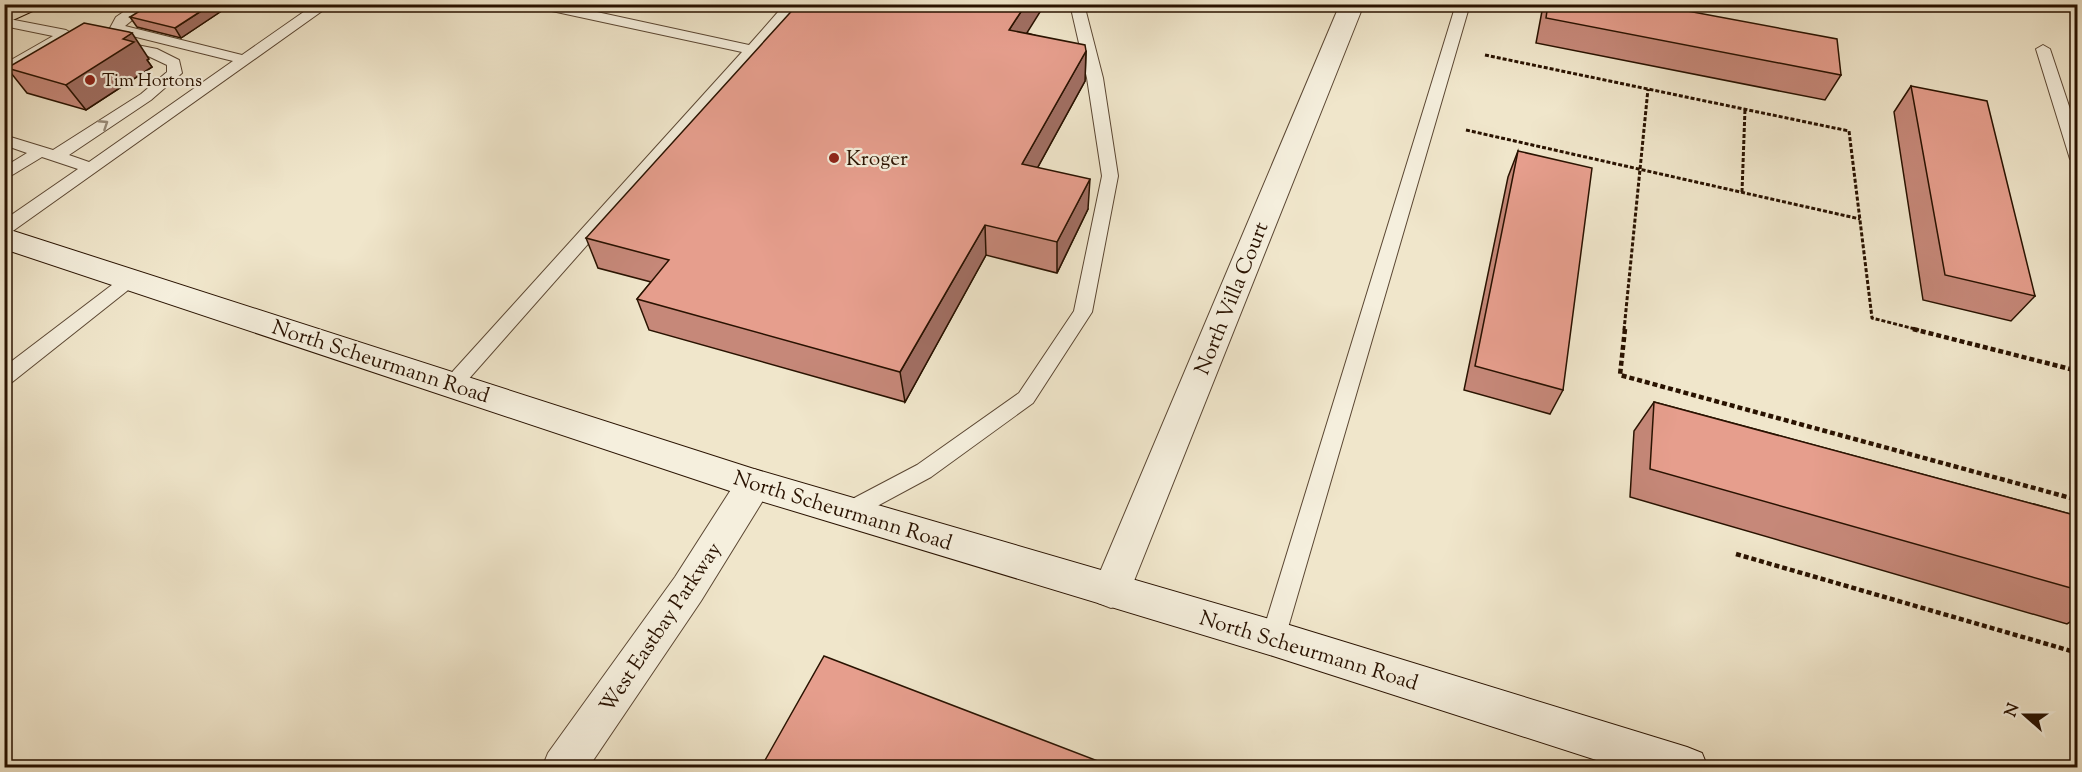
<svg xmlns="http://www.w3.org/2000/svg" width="2082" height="772" viewBox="0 0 2082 772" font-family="'Sorts Mill Goudy',serif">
<rect width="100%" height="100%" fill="#f0e6cb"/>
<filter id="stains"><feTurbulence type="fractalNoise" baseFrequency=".00333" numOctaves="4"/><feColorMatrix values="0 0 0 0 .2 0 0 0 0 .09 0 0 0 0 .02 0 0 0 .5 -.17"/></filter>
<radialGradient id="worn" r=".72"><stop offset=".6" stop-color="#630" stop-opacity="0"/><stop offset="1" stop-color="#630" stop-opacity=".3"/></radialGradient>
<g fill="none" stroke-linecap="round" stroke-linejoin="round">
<g stroke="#5b4733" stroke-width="2">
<path id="lane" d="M135 4H152L125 26 242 55 315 4H332L10 233 4 235V220L78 169 42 157 4 180V167L27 153 4 145V135L53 150 141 94 167 72V65L148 56 112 48 110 45 112 42 117 41 157 49 179 60 182 73 151 100 69 155 89 162 233 61 112 31 110 28 116 17Z
M531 4H560L749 45 785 4H800L459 390 452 392 445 390 442 385 445 380 742 52 538 8Z
M1070 4H1084L1103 78 1118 176 1092 312 1033 403 931 477 855 518 847 521 839 518 836 512 839 506 917 465 1019 393 1074 311 1102 176 1087 78Z
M1456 4H1470L1285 638 1281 645 1273 649 1265 645 1261 638Z
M4 18 66 30 73 34 4 74V64L53 36 4 26Z
M2043 45 2050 49 2078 133V164L2070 159 2036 49Z
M131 273 137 275 140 279 137 283 11 383 4 385V367L125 275Z"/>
</g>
<g stroke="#5b4733" stroke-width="2">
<path id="street" d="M1340 4H1364L1130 591 1124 603 1111 608 1098 603 1092 591Z
M754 469 767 474 772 484 767 494 701 601 588 768H542L548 753 675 577 741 474Z"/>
</g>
<g stroke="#291200" stroke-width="2">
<path id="secondary" d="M4 228 754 469 1273 620 1687 747 1702 753 1708 768H1621L1273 656 754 499 4 249Z"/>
</g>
<g stroke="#291200" stroke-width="2">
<path id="highway" d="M10 4H40L37 9 4 24V7Z"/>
</g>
<path stroke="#291200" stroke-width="3" stroke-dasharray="4 2" stroke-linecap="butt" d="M1485 55 1849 131 1872 318 1919 330
M1466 130 1860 219
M1742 192 1745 109
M1624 330 1648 89"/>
<path stroke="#291200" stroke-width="4.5" stroke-dasharray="5 3" stroke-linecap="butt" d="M1625 329 1620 375 2078 500
M1913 329 2078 371
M1736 554 2078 653"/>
<use href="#lane" fill="#f5efdd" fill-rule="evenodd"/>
<use href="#street" fill="#f5efdd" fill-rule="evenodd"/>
<use href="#secondary" fill="#f5efdd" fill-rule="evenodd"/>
<use href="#highway" fill="#f0e6cb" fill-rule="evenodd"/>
</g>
<path fill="#c68879" stroke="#291200" stroke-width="1.5" d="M232 4 181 38 137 27 130 17Z
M1544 4H1650L1841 75 1825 100 1536 43 1542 11Z
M1027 33 1086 51 1085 81 1038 167 1088 209 1057 273 986 255 905 402 649 330 637 299 651 282 598 268 586 238Z
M149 59 147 60 152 67 86 110 27 93 7 68Z
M1911 86 2035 296 2011 321 1923 300 1894 112Z
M1518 151 1563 390 1550 414 1464 390 1508 177Z
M1654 402 2078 516V617L2067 624 1630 497 1634 431Z
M764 762 1116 768H767Z"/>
<path fill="#a16f63" stroke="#291200" stroke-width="1.5" d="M212 4H232L181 38 175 28Z
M1026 4H1045L1010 60 1009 30Z
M132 33 149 59 147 60 152 67 86 110 66 85 123 39Z
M1086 51 1085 81 1023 194 1022 164Z
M1090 179 1088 209 1057 273V242Z
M985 225 986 255 905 402 900 372Z"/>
<path fill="#e69e8d" stroke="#291200" stroke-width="1.5" d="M151 4H212L175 28 130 17Z
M798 4H1026L1009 30 1085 45 1086 51 1022 164 1090 179 1057 242 985 225 900 372 637 299 669 260 586 238Z
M1548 4H1650L1837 39 1841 75 1546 18Z
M84 23 129 32 132 33 123 39 134 42 66 85 7 68Z
M1911 86 1987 101 2035 296 1945 275Z
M1518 151 1592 168 1563 390 1475 366Z
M1654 402 2078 516V590L1650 469Z
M824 656 1116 768H779L764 762Z"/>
<defs><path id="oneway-chevron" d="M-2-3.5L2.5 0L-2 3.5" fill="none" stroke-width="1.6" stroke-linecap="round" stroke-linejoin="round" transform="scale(1.5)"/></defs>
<use stroke="#998c7a" href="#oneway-chevron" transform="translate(104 124) rotate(-33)"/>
<g fill="#8f2418" stroke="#f5efdd" stroke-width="2">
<circle cx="90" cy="80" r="6"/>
<circle cx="834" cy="158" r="6"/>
</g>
<g text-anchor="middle" stroke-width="4.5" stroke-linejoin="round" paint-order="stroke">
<g font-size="18" fill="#291200" stroke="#f5efdd" text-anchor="start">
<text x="102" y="86">Tim Hortons</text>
</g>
<g font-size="21" fill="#291200" stroke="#f5efdd" text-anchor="start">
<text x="846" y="165">Kroger</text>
</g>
<g font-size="21" fill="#291200" stroke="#f5efdd">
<text transform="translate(1231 298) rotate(-68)" y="7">North Villa Court</text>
<text transform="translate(381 361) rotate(18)" y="7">North Scheurmann Road</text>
<text transform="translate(843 510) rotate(17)" y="7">North Scheurmann Road</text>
<text transform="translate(660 627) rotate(-56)" y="7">West Eastbay Parkway</text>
<text transform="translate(1309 650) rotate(17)" y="7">North Scheurmann Road</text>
</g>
</g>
<rect width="2082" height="772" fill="none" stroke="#f0e6cb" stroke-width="24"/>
<rect x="6" y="6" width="2070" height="760" fill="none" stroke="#291200" stroke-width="3"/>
<rect x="12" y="12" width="2058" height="748" fill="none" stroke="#291200" stroke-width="1.5"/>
<g transform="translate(2025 715) rotate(291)" stroke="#f5efdd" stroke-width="4.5" paint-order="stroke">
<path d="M0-4.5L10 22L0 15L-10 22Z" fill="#291200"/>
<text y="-9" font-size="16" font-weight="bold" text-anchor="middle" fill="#291200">N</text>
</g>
<rect width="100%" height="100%" filter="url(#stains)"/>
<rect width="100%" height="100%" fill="url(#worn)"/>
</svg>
